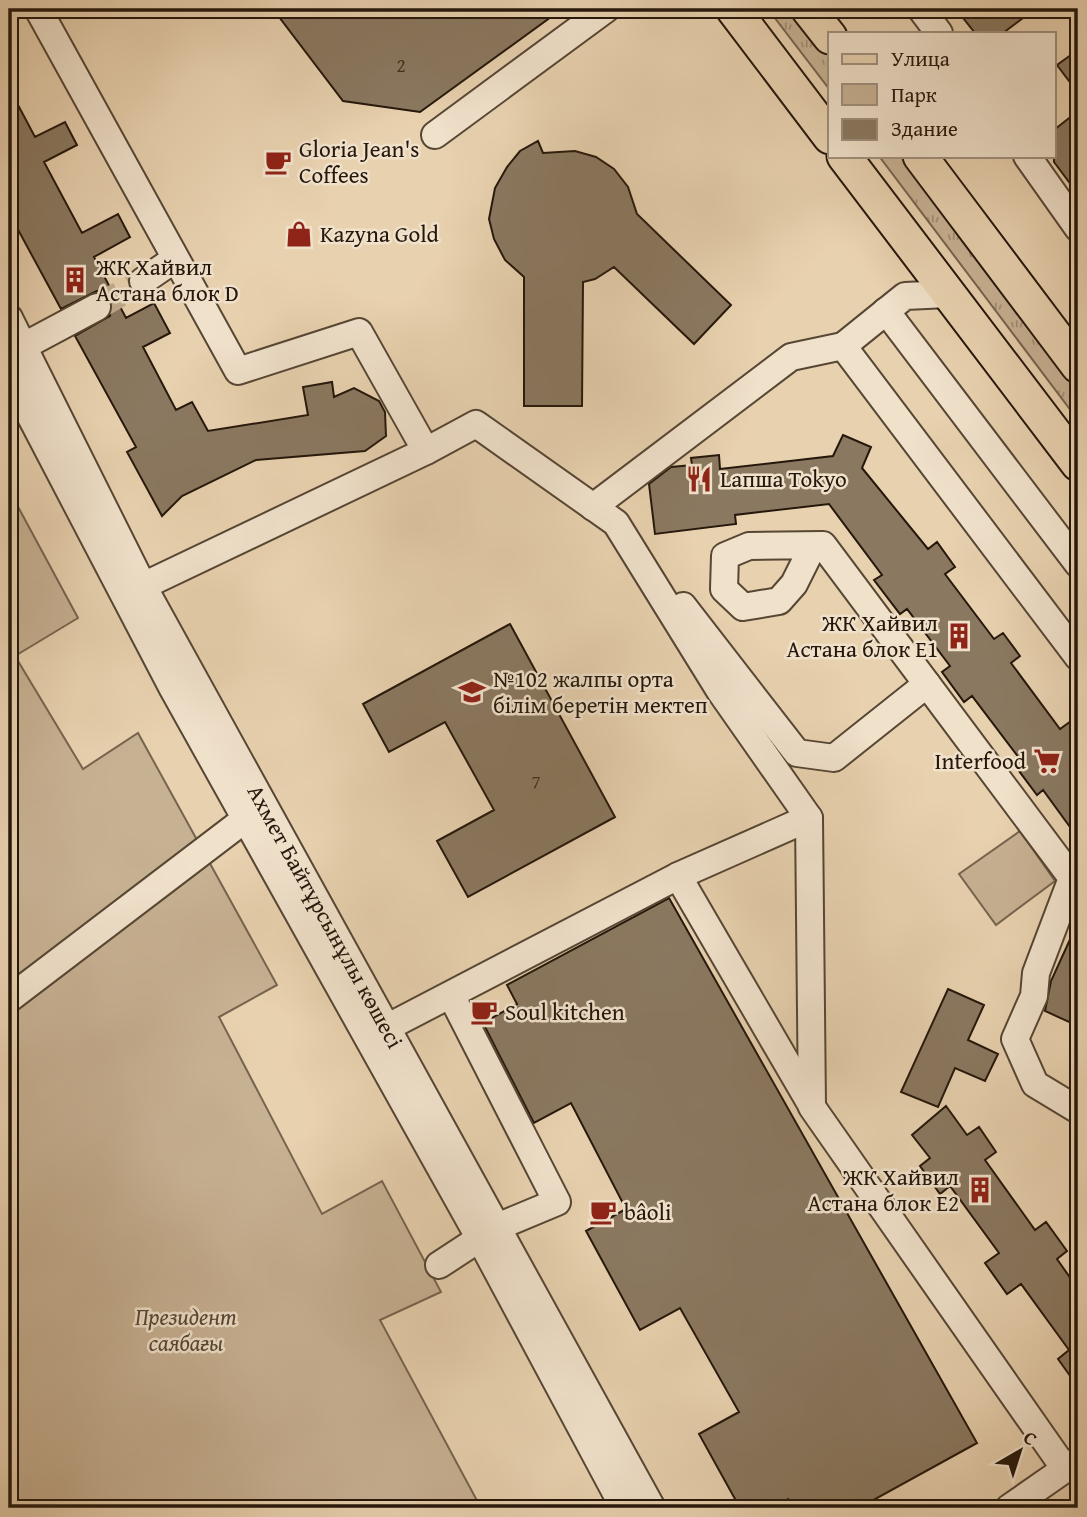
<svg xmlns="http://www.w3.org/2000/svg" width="1087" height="1517" viewBox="0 0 1087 1517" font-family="'Gentium Book Plus',serif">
<defs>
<pattern id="grass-tufts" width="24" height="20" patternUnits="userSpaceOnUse" patternTransform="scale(1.75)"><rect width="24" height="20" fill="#c7b193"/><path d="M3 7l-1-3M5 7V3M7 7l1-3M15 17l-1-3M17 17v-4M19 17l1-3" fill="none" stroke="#a18f76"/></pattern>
</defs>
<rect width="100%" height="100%" fill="#e8d1af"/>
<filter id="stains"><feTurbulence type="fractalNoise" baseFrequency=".00286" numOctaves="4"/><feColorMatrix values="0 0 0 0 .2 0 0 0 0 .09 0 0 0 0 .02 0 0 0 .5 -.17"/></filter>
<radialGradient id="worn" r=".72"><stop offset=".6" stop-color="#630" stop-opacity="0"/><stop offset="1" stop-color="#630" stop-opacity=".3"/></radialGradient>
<path fill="url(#grass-tufts)" stroke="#76644f" stroke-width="2" d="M768 9H793L830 58V90Z
M879 156H904L1078 387V420Z"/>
<path fill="#c7b193" stroke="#76644f" stroke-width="2" d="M9 490 78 618 15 656 83 769 138 733 277 985 219 1017 322 1214 382 1181 441 1292 380 1320 481 1508H9Z
M1020 831 1055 881 996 925 959 874Z"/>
<path fill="#8a7860" stroke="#25170b" stroke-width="2" d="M273 9H562L420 112 343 101Z
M956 9H1035L1003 33H975Z
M1078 50V93L1057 65Z
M9 88 35 137 65 122 77 145 44 162 82 233 118 214 130 237 94 257 126 318 154 303 170 333 143 347 176 410 192 402 208 431 308 415 303 387 332 382 334 397 354 388 379 401 385 412 386 436 365 451 256 460 182 496 162 516 127 452 136 447 75 336 110 316 111 300 97 291 61 309 9 213Z
M1078 111V194L1054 162V130Z
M538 141 543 153 575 151 596 157 614 169 628 187 637 214 731 305 694 344 614 267 595 279 583 282 582 406H524V277L505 260 494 239 489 219 495 188 507 167 520 151Z
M843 435 871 447 862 468 928 549 937 542 955 567 945 574 994 639 1003 633 1020 656 1011 663 1060 729 1078 716V838L1043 790 1037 795 1013 763 1019 758 972 696 964 702 942 672 950 666 907 609 900 614 874 580 882 575 829 504 735 515 736 524 655 534 649 484 671 467 692 465 691 458 719 455 720 469 833 456Z
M510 624 615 817 468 897 437 841 494 810 445 722 389 752 363 704Z
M669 898 977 1443 859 1508H793L788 1499 771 1508H740L699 1434 739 1412 680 1308 640 1330 586 1231 626 1209 571 1103 534 1123 483 1023 517 1004 507 985Z
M1078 922V1026L1045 1011 1051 981Z
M948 989 984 1005 968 1040 998 1054 985 1081 955 1068 938 1107 901 1092Z
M946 1106 967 1135 979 1127 996 1152 985 1160 1035 1230 1046 1222 1067 1251 1057 1259 1078 1289V1387L1058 1359 1069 1350 1021 1284 1007 1294 985 1263 999 1253 950 1186 940 1194 920 1166 930 1158 912 1135Z"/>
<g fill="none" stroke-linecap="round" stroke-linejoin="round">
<path stroke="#c1ac8e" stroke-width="26" stroke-dasharray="26 13" stroke-linecap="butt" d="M97 307 143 281"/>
<g stroke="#564634" stroke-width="30">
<g id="minor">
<path d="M38 9 238 371 359 332 426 451"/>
<path d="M921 9 939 33"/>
<path d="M435 135 606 9"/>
<path d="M1027 156 1078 228"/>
<path d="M143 281 175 259"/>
<path d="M948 294 905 296 843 346 1078 657"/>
<path d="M886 311 1078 564"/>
<path id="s1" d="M9 318 143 586 652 1508"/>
<path d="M24 346 97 307"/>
<path d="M9 375 173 689 480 1239 624 1508"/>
<path d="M593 507 791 357 843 346"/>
<path d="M143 586 426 451 476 424 616 523 720 691 809 818 812 1107 1065 1469"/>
<path d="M683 606 797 753 834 758 927 684 823 545 749 546 725 556 724 589 743 607 779 601 794 584 813 546"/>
<path d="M927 684 1072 878 1036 973 1034 996 1015 1039 1035 1084 1078 1110"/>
<path d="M678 876 809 818"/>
<path d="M9 999 244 820"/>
<path d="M388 1027 678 876 812 1106"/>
<path d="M439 1265 497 1227 557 1202 451 995"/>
<path d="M1009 1508 1078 1460"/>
</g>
</g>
<g stroke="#25170b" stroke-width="37">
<path id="major" d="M733 9 830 137
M808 9 830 37
M844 156 1078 464
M920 156 1078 366"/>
</g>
<use href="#minor" stroke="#f0e1cb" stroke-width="26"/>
<use href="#major" stroke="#e8d1af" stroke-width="33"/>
</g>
<defs>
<g id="cafe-bare" transform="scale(2.1)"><path d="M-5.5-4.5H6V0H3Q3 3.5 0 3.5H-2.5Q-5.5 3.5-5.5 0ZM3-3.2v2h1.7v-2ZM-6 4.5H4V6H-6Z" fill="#8f2418" stroke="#f0e1cb" stroke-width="2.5" paint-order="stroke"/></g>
<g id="shop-bare" transform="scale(2.1)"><path d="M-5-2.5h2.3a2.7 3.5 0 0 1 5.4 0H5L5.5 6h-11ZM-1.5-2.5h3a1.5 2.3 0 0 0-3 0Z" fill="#8f2418" stroke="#f0e1cb" stroke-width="2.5" paint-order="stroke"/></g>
<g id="building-bare" transform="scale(2.1)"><path d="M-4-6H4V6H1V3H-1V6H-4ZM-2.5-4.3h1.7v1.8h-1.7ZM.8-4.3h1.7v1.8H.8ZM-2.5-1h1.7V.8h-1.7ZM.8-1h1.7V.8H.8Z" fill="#8f2418" stroke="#f0e1cb" stroke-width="2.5" paint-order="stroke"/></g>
<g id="restaurant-bare" transform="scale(2.1)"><path d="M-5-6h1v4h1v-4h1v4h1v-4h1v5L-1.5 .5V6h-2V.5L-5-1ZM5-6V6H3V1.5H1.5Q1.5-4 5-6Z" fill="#8f2418" stroke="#f0e1cb" stroke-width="2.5" paint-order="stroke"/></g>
<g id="school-bare" transform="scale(2.1)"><path d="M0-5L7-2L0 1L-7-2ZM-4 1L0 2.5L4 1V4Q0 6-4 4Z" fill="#8f2418" stroke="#f0e1cb" stroke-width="2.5" paint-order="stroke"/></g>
<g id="supermarket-bare" transform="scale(2.1)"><path d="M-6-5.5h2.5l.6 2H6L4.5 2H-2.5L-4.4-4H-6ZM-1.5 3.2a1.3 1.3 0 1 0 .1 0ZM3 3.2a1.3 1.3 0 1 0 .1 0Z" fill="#8f2418" stroke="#f0e1cb" stroke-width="2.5" paint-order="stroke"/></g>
</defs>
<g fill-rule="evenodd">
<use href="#cafe-bare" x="278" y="162"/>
<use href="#shop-bare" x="299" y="234"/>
<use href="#building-bare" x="75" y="280"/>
<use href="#restaurant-bare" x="699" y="479"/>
<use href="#building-bare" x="959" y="636"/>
<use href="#school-bare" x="472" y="692"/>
<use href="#supermarket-bare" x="1047" y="761"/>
<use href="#cafe-bare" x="484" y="1012"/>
<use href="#building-bare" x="980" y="1190"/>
<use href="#cafe-bare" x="603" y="1212"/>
</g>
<g text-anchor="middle" stroke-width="5" stroke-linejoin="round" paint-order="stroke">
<g font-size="19" fill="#3e2f20">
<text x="401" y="72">2</text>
<text x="536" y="788">7</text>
</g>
<g font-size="23" fill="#25170b" stroke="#f0e1cb" text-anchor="start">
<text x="299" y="157">Gloria Jean's<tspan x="299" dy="26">Coffees</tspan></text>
<text x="320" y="242">Kazyna Gold</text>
<text x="96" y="275">ЖК Хайвил<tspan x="96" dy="26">Астана блок D</tspan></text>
<text x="720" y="487">Lапша Tokyo</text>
<text x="938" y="631" text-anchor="end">ЖК Хайвил<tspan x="938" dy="26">Астана блок E1</tspan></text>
<text x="493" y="687">№102 жалпы орта<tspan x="493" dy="26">білім беретін мектеп</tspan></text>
<text x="1026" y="769" text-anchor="end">Interfood</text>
<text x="505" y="1020">Soul kitchen</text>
<text x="959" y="1185" text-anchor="end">ЖК Хайвил<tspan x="959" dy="26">Астана блок E2</tspan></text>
<text x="624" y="1220">bâoli</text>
</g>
<g font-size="23" fill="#25170b" stroke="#f0e1cb">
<text dy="8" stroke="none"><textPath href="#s1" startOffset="677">Ахмет Байтұрсынұлы көшесі</textPath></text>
</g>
<g font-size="23" font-style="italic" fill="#564534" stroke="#f0e1cb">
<text x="186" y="1325">Президент<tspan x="186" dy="26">саябағы</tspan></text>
</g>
</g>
<rect width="1087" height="1517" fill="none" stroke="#e8d1af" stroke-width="35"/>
<rect x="10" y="10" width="1066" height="1496" fill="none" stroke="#25170b" stroke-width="3.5"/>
<rect x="18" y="18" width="1052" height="1482" fill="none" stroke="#25170b" stroke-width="2"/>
<rect x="828" y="32" width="228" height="126" fill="#f0e1cb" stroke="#9f907e" stroke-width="2"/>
<rect x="842" y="54" width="35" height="10" fill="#e8d1af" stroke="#9f907e" stroke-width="2"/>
<text x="891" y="66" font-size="21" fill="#25170b">Улица</text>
<rect x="842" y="84" width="35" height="21" fill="#c7b193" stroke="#9f907e" stroke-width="2"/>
<text x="891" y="102" font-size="21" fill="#25170b">Парк</text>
<rect x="842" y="119" width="35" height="21" fill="#8a7860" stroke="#9f907e" stroke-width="2"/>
<text x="891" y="136" font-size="21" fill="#25170b">Здание</text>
<g transform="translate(1020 1451) rotate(39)" stroke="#f0e1cb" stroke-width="5" paint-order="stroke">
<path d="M0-5L12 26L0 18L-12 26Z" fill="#25170b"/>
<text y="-10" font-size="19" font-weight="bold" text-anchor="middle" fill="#25170b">С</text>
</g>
<rect width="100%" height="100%" filter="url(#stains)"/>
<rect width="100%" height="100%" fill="url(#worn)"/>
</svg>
